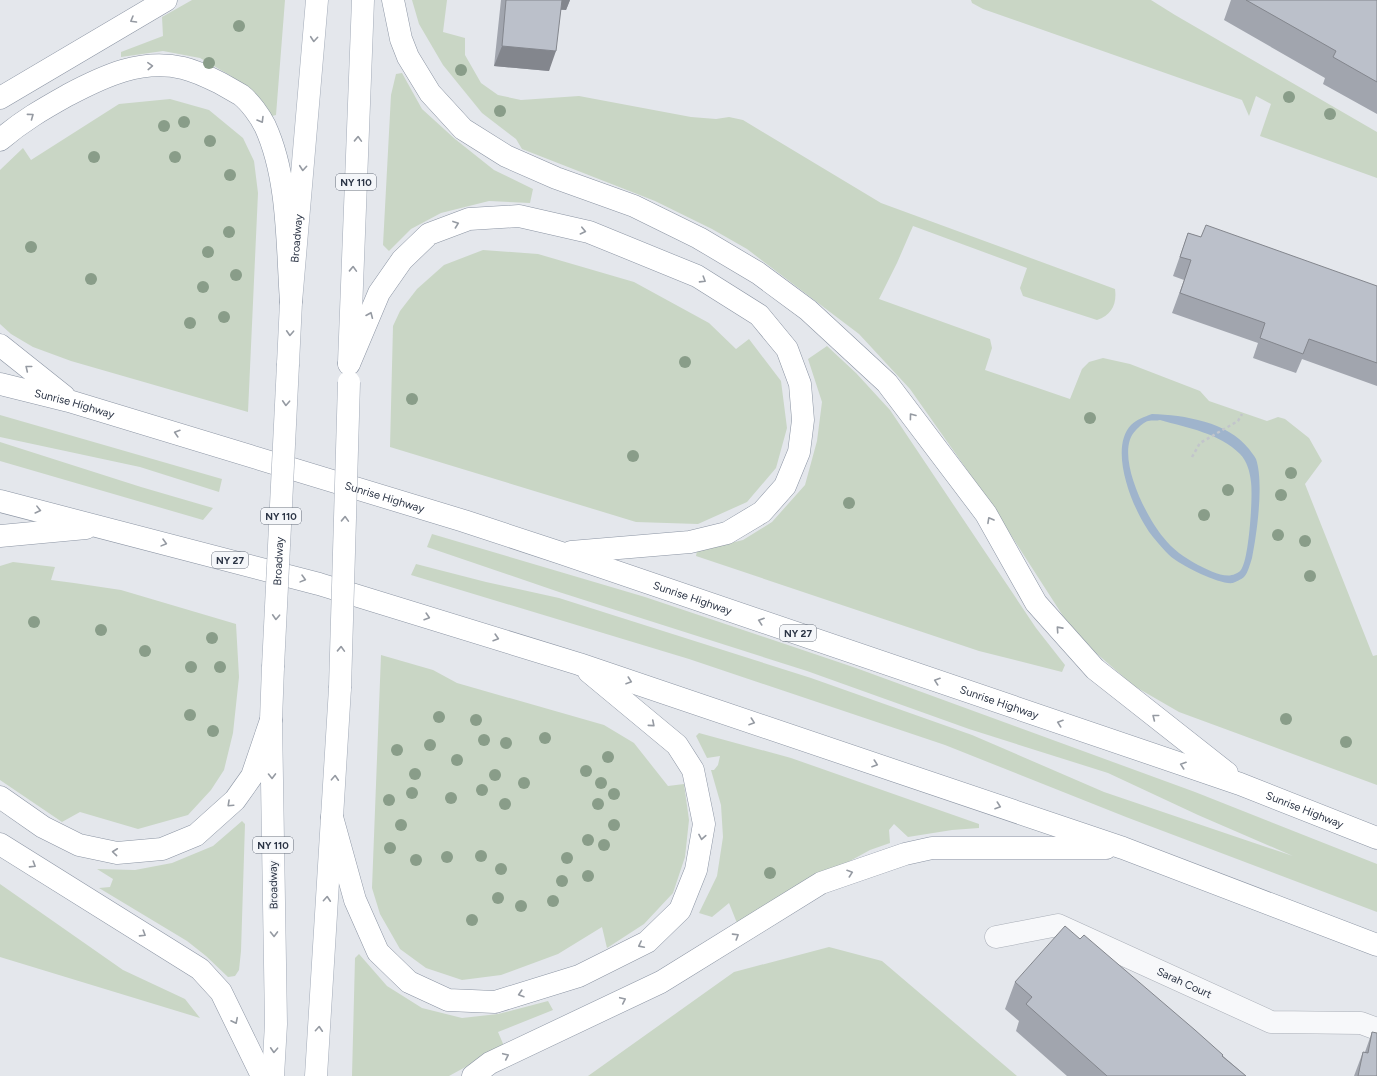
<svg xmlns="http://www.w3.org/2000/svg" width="1377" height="1076" viewBox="0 0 1377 1076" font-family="Figtree,sans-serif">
<rect width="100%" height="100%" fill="#e4e7ec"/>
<path fill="#c9d6c5" d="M192 0H285L276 115 272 116 255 96 231 76 200 58 163 51 121 57V52L163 36 162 17Z
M412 0H447L443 32 465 38V55L481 83 498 95 521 100 579 96 691 117 716 119 729 117 743 120 881 203 1115 289C1117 304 1112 315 1097 320L1023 296 1020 288 1027 268 913 226 897 263 879 299 990 339 992 348 985 370 1070 399 1082 369 1089 362 1103 358 1130 364 1200 391 1209 401 1267 421 1278 417 1285 419 1309 438 1322 461 1305 484 1373 656 1377 655V785L1179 712 1134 686 1096 653 1065 619 989 501 910 389 859 334 747 249 712 229 655 201 522 149 516 139 482 113 443 65 419 24Z
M971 0H1151L1175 15 1377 132V178L1260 136 1271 104 1256 96 1249 116 1242 100 983 9 972 3Z
M402 73 422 109 455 139 494 170 533 189 530 203 489 201 441 213 411 229 389 251 383 245 391 95 396 74Z
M170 99 209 110 243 138 254 161 258 193 248 412 71 361 33 347 11 334 0 324V170L23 148 31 160 119 104Z
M483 250 538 254 634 282 709 323 736 349 749 339 781 381 787 428 776 468 747 502 698 524 636 522 390 447 393 326 400 311 417 289 444 265Z
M827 346 856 373 890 410 1036 628 1065 665 1062 672 979 651 696 556 697 551 743 540 772 522 805 485 817 441 822 402 808 359Z
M0 415 222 479 219 492 140 467 0 437Z
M0 442 141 487 213 508 203 520 0 461Z
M432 534 645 597 856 668 1195 792 1377 864V912L1126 817 945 745 689 659 411 575 416 564 486 582 559 598 811 678 972 735 1104 792 1293 856 1198 815 1108 773 969 729 807 671 559 592 427 547Z
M13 562 55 567 51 580 74 583 121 590 236 624 239 677 233 733 224 770 211 790 188 815 138 829 80 812 62 822 0 780V566Z
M381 655 433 670 457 683 604 725 634 743 668 786 684 784 689 820 685 857 673 893 644 924 607 948 602 927 558 954 501 975 462 980 426 968 400 949 380 914 372 888Z
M699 733 791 758 979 824V828L952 830 908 837 894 824 889 830 890 843 870 850 737 923 729 903 712 917 699 913 717 876 723 837 721 805 711 770H714L718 765 720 756 707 758 696 736Z
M242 821 245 824 241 951 239 970 235 976 228 977 206 956 187 941 99 888 110 887 113 879 97 869 135 870 172 863 213 846Z
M0 884 123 970 185 999 200 1018 0 957Z
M829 947 882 961 1017 1076H588L734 972Z
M359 954 387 986 422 1008 462 1018 498 1014 548 1001 553 1010 498 1032 504 1046 449 1076H352L355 958Z"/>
<path fill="#9fb4cc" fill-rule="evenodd" d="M1152 414C1184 415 1228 422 1249 449 1251 452 1254 455 1256 459 1264 482 1257 533 1252 558 1250 564 1248 573 1244 577 1242 579 1235 582 1233 583 1220 585 1185 567 1174 559 1167 554 1159 544 1153 537 1135 515 1107 450 1131 425 1137 419 1144 417 1152 414ZM1160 420C1188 428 1219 433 1240 454 1247 461 1250 472 1251 482 1253 497 1249 556 1242 568 1241 571 1238 573 1235 574 1225 579 1208 570 1198 565 1185 558 1172 549 1163 537 1146 517 1113 452 1136 430 1139 427 1144 422 1148 421 1152 420 1157 421 1160 420Z"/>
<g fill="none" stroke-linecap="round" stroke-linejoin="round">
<g stroke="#a9aeb7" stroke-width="23">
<g id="minor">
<path id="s1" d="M996 937 1058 925 1271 1022 1361 1023 1377 1029"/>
</g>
</g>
<g stroke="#a3abb8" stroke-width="23">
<g id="primary">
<path d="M349 363 363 0"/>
<path id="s2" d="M288 364 291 302 317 0"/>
<path d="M273 1076 276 1024 271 720 273 667"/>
<path d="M316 1076 340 688"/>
</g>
</g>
<g stroke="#8b94a3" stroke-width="23">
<g id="trunk">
<path d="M393 0 401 39 408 57 430 93 463 129 506 156 556 178 634 206 699 238 758 273 808 310 887 383 986 514 1036 603 1095 669 1227 773"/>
<path d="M0 98 166 0"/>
<path d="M0 140C22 121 43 109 68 95 104 76 142 58 183 68 196 71 208 77 220 83 227 87 234 91 241 95 250 102 260 116 265 126 289 178 287 246 291 302"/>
<path d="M0 345 64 396"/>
<path d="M349 364 379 293 402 260 429 234 469 219 519 216 589 232 697 276 759 315 787 349 800 384 803 420 799 452 785 486 762 512 727 533 690 542 571 552"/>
<path id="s3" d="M0 384 69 401 464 521 561 553 1240 784 1377 838"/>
<path d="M0 501 319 584 579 664 1123 848 1377 945"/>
<path d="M0 536 86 528"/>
<path d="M0 797 43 827 79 845 117 853 162 849 196 835 235 800 252 776 271 720"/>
<path d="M332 817 355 900 378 952 409 982 448 1000 495 1002 579 976 647 942 680 910 696 870 704 824 693 770 677 745 589 672"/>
<path d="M0 844 200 969 221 992 262 1076"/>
<path d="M473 1076 490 1063 661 982 821 883 905 854 932 848H1106"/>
</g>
</g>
<path stroke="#c2c5cb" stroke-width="2.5" stroke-dasharray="3 3" stroke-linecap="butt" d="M1192 457 1200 443 1238 421 1242 414"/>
<use href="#minor" stroke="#f7f8fa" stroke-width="22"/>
<use href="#primary" stroke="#fff" stroke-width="22"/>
<use href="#trunk" stroke="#fff" stroke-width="22"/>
<g stroke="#a3abb8" stroke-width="23" stroke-linecap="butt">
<g id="primary-bridge">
<path id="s4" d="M273 667 288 364"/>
<path d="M340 688 349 382"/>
</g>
</g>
<use href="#primary-bridge" stroke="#fff" stroke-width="22"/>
</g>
<g fill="#899d89">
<circle cx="239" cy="26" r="6"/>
<circle cx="209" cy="63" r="6"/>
<circle cx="461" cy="70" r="6"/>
<circle cx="1289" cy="97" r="6"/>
<circle cx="500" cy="111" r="6"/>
<circle cx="1330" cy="114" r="6"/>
<circle cx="184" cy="122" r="6"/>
<circle cx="164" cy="126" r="6"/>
<circle cx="210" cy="141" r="6"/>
<circle cx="94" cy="157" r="6"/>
<circle cx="175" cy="157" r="6"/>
<circle cx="230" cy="175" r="6"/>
<circle cx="229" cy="232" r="6"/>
<circle cx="31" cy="247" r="6"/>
<circle cx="208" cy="252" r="6"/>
<circle cx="236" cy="275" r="6"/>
<circle cx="91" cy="279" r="6"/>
<circle cx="203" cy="287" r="6"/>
<circle cx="224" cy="317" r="6"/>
<circle cx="190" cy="323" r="6"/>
<circle cx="685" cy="362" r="6"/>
<circle cx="412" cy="399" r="6"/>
<circle cx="1090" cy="418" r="6"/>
<circle cx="633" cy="456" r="6"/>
<circle cx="1291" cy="473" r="6"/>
<circle cx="1228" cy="490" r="6"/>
<circle cx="1281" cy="495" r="6"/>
<circle cx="849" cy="503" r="6"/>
<circle cx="1204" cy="515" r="6"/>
<circle cx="1278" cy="535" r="6"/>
<circle cx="1305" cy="541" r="6"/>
<circle cx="1310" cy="576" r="6"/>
<circle cx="34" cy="622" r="6"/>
<circle cx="101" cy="630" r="6"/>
<circle cx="212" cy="638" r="6"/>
<circle cx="145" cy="651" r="6"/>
<circle cx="191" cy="667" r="6"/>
<circle cx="220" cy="667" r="6"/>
<circle cx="190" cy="715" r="6"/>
<circle cx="439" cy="717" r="6"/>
<circle cx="1286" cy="719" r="6"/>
<circle cx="476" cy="720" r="6"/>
<circle cx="213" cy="731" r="6"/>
<circle cx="545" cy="738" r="6"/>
<circle cx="484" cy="740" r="6"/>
<circle cx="1346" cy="742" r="6"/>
<circle cx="506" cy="743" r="6"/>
<circle cx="430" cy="745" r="6"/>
<circle cx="397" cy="750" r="6"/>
<circle cx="608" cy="757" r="6"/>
<circle cx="457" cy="760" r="6"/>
<circle cx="586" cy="771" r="6"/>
<circle cx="415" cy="774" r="6"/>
<circle cx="495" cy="775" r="6"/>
<circle cx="524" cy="783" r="6"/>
<circle cx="601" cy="783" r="6"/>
<circle cx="482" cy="790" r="6"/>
<circle cx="412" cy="793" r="6"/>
<circle cx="614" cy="794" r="6"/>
<circle cx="451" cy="798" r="6"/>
<circle cx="389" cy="800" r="6"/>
<circle cx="505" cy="804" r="6"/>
<circle cx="598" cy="804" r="6"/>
<circle cx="401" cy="825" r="6"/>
<circle cx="614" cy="825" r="6"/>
<circle cx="588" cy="840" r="6"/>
<circle cx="604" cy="845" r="6"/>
<circle cx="390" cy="848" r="6"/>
<circle cx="481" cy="856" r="6"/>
<circle cx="447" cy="857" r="6"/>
<circle cx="567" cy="858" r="6"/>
<circle cx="416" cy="860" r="6"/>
<circle cx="501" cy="869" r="6"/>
<circle cx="770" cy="873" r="6"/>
<circle cx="588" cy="876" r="6"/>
<circle cx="562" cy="881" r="6"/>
<circle cx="498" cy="898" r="6"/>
<circle cx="553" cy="901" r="6"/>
<circle cx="521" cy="906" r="6"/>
<circle cx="472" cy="920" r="6"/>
</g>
<path fill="#a1a5ae" d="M501 0H570L566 10H561L549 71 494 66Z
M1231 0H1377V114L1323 84 1325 78 1224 20Z
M1188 233 1201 237 1377 286V386L1302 359 1296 373 1253 358 1258 343 1172 313 1184 280 1173 276Z
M1080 939 1223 1056 1246 1076H1067L1016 1031 1019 1021 1005 1009 1015 982Z
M1372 1032 1377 1076H1354L1363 1052H1365Z"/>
<path fill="#83868d" d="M559 0H570L566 10 556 9Z
M502 46 556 51 549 71 494 66Z"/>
<path fill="#bbc0ca" stroke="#83868d" d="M506 0H562L556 51 502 46Z
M1246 0H1377V82L1333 57 1336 51Z
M1206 225 1377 286V363L1309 339 1303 354 1260 338 1265 323 1180 293 1191 260 1180 257 1188 233 1201 237Z
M1065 926 1080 939 1084 935 1195 1030 1223 1055 1222 1056 1246 1076H1107L1026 1004 1032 997 1015 982Z
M1372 1032 1377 1033V1076H1358L1363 1052 1368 1053Z"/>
<defs><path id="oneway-chevron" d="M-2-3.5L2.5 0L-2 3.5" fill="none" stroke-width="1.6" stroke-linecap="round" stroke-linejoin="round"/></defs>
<g stroke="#959aa2">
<use href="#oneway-chevron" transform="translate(133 20) rotate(150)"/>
<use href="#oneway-chevron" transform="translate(314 39) rotate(95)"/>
<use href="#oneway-chevron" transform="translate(150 66) rotate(-3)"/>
<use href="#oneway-chevron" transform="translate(31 116) rotate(-36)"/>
<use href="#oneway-chevron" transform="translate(261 120) rotate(59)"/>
<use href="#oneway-chevron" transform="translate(358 139) rotate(-88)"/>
<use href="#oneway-chevron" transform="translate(303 168) rotate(95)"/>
<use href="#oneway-chevron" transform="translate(456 224) rotate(-20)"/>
<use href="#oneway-chevron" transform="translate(583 231) rotate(13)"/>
<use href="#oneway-chevron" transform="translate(353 269) rotate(-88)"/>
<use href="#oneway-chevron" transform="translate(703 280) rotate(32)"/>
<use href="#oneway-chevron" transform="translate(370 315) rotate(-67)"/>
<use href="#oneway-chevron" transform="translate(290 333) rotate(93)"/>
<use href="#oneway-chevron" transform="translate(28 368) rotate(-141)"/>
<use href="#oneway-chevron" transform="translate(286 403) rotate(93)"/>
<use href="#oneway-chevron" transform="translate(912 416) rotate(-127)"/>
<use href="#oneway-chevron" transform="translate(177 433) rotate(-163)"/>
<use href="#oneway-chevron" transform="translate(38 510) rotate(14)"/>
<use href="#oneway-chevron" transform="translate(345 519) rotate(-88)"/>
<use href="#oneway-chevron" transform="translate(990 520) rotate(-119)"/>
<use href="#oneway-chevron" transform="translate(164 543) rotate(15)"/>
<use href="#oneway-chevron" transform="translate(303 579) rotate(15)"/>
<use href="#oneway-chevron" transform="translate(276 617) rotate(93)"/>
<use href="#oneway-chevron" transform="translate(427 617) rotate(17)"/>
<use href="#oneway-chevron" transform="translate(761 621) rotate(-161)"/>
<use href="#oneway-chevron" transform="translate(1059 629) rotate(-132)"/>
<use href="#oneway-chevron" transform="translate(496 638) rotate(17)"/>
<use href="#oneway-chevron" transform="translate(341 649) rotate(-88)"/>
<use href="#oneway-chevron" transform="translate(629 681) rotate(19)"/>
<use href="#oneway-chevron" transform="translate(937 681) rotate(-161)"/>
<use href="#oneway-chevron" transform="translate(1155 717) rotate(-142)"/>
<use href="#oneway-chevron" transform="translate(752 722) rotate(19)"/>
<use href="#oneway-chevron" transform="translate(1060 723) rotate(-161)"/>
<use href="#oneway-chevron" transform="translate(652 724) rotate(40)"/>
<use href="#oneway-chevron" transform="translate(875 764) rotate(19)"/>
<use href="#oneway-chevron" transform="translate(1183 765) rotate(-161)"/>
<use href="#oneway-chevron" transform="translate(272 776) rotate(89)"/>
<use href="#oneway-chevron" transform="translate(335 778) rotate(-87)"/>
<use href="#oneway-chevron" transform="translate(230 804) rotate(137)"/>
<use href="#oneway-chevron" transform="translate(998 806) rotate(19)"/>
<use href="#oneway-chevron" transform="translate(702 837) rotate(100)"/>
<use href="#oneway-chevron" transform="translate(115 852) rotate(-174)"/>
<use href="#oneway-chevron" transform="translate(33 865) rotate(32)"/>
<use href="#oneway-chevron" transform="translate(850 873) rotate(-19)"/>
<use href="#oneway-chevron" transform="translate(327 899) rotate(-86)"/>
<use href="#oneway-chevron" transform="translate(143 934) rotate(32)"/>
<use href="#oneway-chevron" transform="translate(274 934) rotate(89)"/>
<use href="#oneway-chevron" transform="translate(736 936) rotate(-32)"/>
<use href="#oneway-chevron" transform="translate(641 945) rotate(153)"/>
<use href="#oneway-chevron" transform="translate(521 994) rotate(163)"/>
<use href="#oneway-chevron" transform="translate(623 1000) rotate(-25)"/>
<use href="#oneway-chevron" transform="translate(235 1021) rotate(64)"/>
<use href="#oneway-chevron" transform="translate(319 1029) rotate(-86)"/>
<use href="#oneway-chevron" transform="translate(274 1050) rotate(93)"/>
<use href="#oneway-chevron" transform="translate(506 1056) rotate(-25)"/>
</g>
<g text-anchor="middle" stroke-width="3.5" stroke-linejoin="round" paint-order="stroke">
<g fill="#f4f6f9" stroke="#676e7b" stroke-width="1">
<rect x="336" y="174" width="40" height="16" rx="3"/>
<rect x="261" y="508" width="40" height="16" rx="3"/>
<rect x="212" y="552" width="36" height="16" rx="3"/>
<rect x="780" y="625" width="36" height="16" rx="3"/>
<rect x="253" y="837" width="40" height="16" rx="3"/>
</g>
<g font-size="10" font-weight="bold" fill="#2b3445">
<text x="356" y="186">NY 110</text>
<text x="281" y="520">NY 110</text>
<text x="230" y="564">NY 27</text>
<text x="798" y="637">NY 27</text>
<text x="273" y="849">NY 110</text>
</g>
<g font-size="11" fill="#2b3445" stroke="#f4f6f9">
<text dy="4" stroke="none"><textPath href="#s2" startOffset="126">Broadway</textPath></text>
<text dy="4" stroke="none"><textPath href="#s3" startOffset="77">Sunrise Highway</textPath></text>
<text dy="4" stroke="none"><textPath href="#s3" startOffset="401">Sunrise Highway</textPath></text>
<text dy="4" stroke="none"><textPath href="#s4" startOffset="106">Broadway</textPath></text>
<text dy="4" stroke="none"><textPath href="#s3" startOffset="725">Sunrise Highway</textPath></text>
<text dy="4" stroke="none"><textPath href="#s3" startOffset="1049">Sunrise Highway</textPath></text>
<text dy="4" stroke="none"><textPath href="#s3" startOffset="1373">Sunrise Highway</textPath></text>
<text transform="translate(273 885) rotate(-91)" y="4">Broadway</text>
<text dy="4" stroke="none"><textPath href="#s1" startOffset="202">Sarah Court</textPath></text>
</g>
</g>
</svg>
